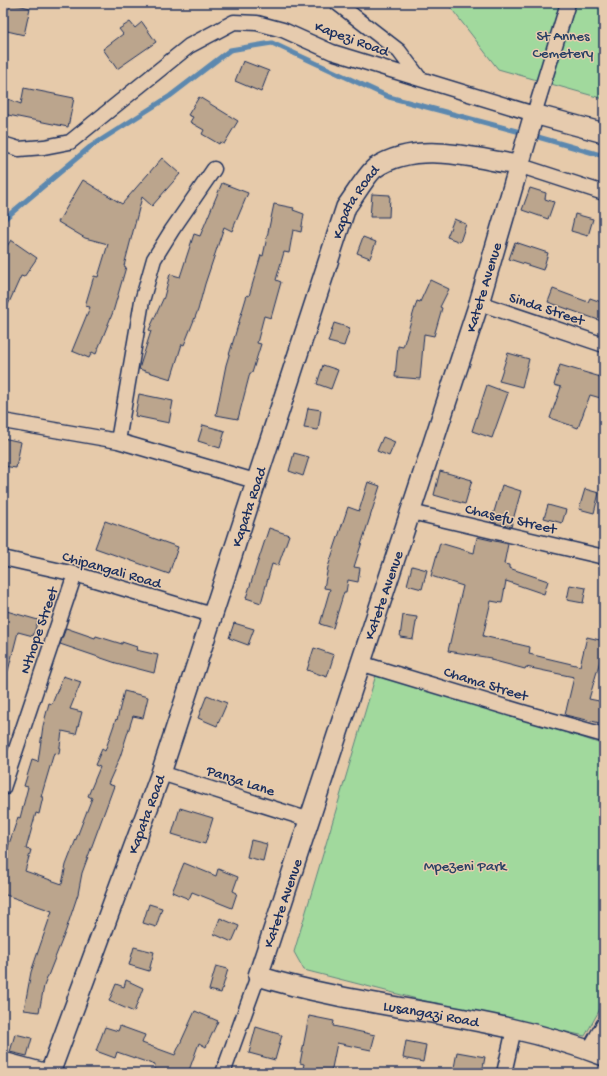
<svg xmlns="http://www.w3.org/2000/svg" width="607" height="1076" viewBox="0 0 607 1076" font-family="'Gochi Hand',sans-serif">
<rect width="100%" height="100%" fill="#e6caaa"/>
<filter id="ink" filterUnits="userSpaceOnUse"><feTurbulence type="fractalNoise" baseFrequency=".025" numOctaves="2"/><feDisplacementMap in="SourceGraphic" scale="8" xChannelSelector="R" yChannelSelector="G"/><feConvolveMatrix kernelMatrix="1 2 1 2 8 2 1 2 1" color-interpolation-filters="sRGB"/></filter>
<g filter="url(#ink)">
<path fill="#a1d99d" stroke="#5e847e" d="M447 3H604V99L498 69Z
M378 668 604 745V1002L585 1036 421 1000 304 970 294 952Z"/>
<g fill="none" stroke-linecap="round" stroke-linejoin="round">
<path stroke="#5b88af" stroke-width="5" d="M531 135 604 156
M3 220 90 147 170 96 230 50 272 43 389 97 524 133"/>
</g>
<path fill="#bba58d" stroke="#1b2f5e" d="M9 3 30 8 24 35 3 30Z
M130 22 135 28 142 22 156 42 117 69 103 49 123 34 119 29Z
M243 61 269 71 261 92 235 81Z
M24 88 74 98 68 127 3 114V97L21 104Z
M199 97 238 121 224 144 220 142 219 144 202 134 204 130 190 122 193 117 188 115Z
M162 158 180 174 152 206 142 197 124 266 126 267 113 312 96 354 92 352 89 358 72 351 90 307 85 306 94 276 98 277 108 244 85 238 58 222 83 180 122 204Z
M222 183 248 193 232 231 224 227 205 284 198 310 184 345 182 344 171 379 139 369 151 331 149 330 164 297 170 274 180 277 194 234 200 236Z
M530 188 546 193 545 199 554 202 548 219 522 210Z
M372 194 390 195 389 217H370Z
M274 204 294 208 293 210 304 214 301 232 293 230 289 253 284 252 276 280 281 282 271 318 264 316 257 343 261 344 252 373H250L238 419 216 415 226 365 247 295 249 296 261 255 263 256Z
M575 214 593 219 588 236 571 231Z
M454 219 466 224 460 242 447 237Z
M363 237 376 242 370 258 357 253Z
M11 240 37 258 24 277 21 276 3 316V252Z
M515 242 548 253 543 270 509 259Z
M430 280 449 289 440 307 442 308 434 336 424 334 420 379 395 377 398 346 403 347 417 301 420 302Z
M553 289 588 302 590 298 604 303V322L548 302Z
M334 323 350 328 344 346 328 342Z
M508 353 529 359 522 387 499 381Z
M323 365 338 370 331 389 317 384Z
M560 365 604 378V399L590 395 578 428 550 418 561 387 554 385Z
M487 385 508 393 492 438 472 431Z
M139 394 173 401 169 423 135 416Z
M308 408 321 410 318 430 304 428Z
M203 425 225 431 220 448 198 441Z
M383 437 395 442 389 456 377 451Z
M3 438 21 442 16 468 3 466Z
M294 453 309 457 303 476 289 471Z
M440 471 472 480 465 504 434 495Z
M368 482 380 486 354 567 360 568 358 582 348 580 346 592H344L333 628 320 624 330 589 324 588 328 567 348 507 359 511Z
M502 485 521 491 511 527 491 522Z
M585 489 599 493 594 513 579 509Z
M548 505 566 510 562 523 544 518Z
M105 521 178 547 169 574 95 548Z
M269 528 289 535 278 566 272 564 261 603 246 598Z
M477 537 508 544 504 564 509 565V568L548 581 544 594 506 581 502 603 491 601 483 636 530 647 529 654 580 666 587 637 604 641V647L589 699 604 702 600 723 565 715 574 677 526 667 525 669 491 660V658L448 651 463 586 431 576 440 543 474 553Z
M412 566 427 570 422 589 407 585Z
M570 585 586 588 583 603 567 600Z
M3 610 38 620 33 636 18 632 8 671 3 670Z
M403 615 417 617 413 639 400 637Z
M234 623 254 629 248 645 229 638Z
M66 628 95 638 96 636 122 644V642L137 647 136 650 158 655 154 673 116 663 60 644Z
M314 648 334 655 327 677 307 670Z
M63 676 81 682 70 709 82 712 76 734 62 731 59 754 54 753 41 797H43L39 814 36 813 26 849 31 850 25 871 62 884 66 865 92 798 88 796 100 767 95 765 102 749 105 751 116 719 117 720 124 691 148 697 143 718 133 716 120 757 108 784 114 786 82 873 78 894 66 930 44 986 39 1012 24 1010 31 972 52 911 3 894V852L6 853 18 817 20 818 28 787 24 786 32 760 38 762 43 726 49 703 52 704Z
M207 695 227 703 217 726 198 718Z
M180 808 213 818 205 844 172 834Z
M251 840 267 844 263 861 247 857Z
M184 863 216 876 218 869 238 877 233 891 237 893 232 908 192 892 189 899 172 892Z
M149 904 162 908 156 927 143 923Z
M220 918 239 926 232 942 214 934Z
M134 947 154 952 149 971 129 965Z
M216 966 228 969 221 993 209 990Z
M126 980 143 988 134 1012 109 1001 116 984 124 987Z
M195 1011 218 1021 206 1047 199 1043 188 1073H166L154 1069 155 1065 117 1052 115 1058 96 1051 105 1027 118 1031 120 1026 145 1035 142 1043 175 1055Z
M309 1016 334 1021 333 1026 375 1035 371 1050 337 1043 331 1073H302L304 1064 300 1063Z
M256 1027 282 1035 275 1060 249 1053Z
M15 1034 32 1038 27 1056 10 1052Z
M406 1041 426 1045 423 1062 403 1058Z
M457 1052 485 1057 482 1073H453Z"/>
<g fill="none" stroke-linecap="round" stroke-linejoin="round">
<g stroke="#1b2f5e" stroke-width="17">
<path id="street" d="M337 3 399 51 420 79
M3 144 19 149 44 147 70 142 189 46 234 22 257 23 283 30 332 52 534 114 568 3
M518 165 604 193
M479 303 604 345
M3 421 118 441 255 481
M118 441 142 301 154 259 172 230 214 169
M411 512 604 557
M3 558 75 574 212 615
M360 663 522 712 604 735
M161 773 310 820
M3 788 75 574
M589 1050 604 1024
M223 1073 258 976
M504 1073 514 1029"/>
</g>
<g stroke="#1b2f5e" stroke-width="22">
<g id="secondary">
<path id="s1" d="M604 133 534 114 479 303 258 976C371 1011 493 1013 604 1056"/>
<path d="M3 1062 44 1073"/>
<path id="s2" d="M50 1073 161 773 346 207C353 198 367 174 375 168 417 140 472 158 518 165"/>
</g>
</g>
<use href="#street" stroke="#e6cbae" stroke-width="14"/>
<use href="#secondary" stroke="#e6cbae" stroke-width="19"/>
</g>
</g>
<g text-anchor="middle" stroke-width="3" stroke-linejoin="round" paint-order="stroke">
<g font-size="15" fill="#284064" stroke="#e6cbae">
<text x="563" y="40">St Annes<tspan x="563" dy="17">Cemetery</tspan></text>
<text x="465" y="870">Mpezeni Park</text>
</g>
<g font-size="15" fill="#1b2f5e" stroke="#e6cbae">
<text transform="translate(352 38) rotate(20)" y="5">Kapezi Road</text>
<text dy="5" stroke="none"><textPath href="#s2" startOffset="924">Kapata Road</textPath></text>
<text transform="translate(483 287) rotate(-73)" y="5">Katete Avenue</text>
<text transform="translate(547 308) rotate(18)" y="5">Sinda Street</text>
<text dy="5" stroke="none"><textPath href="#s2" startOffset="600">Kapata Road</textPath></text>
<text transform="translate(511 518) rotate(13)" y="5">Chasefu Street</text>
<text transform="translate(112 569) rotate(16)" y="5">Chipangali Road</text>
<text transform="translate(383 595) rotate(-71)" y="5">Katete Avenue</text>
<text transform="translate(38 630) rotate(-71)" y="5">Nthope Street</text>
<text transform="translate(486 683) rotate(17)" y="5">Chama Street</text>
<text transform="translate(241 780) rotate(18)" y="5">Panza Lane</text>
<text dy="5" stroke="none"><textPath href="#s2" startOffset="276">Kapata Road</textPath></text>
<text transform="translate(282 903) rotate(-71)" y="5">Katete Avenue</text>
<text dy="5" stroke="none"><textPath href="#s1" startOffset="1155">Lusangazi Road</textPath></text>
</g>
</g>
<rect width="607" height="1076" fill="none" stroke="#e6cbae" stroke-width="16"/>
<rect x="8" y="8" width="591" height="1060" fill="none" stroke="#1b2f5e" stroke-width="1.5" filter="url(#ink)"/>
</svg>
